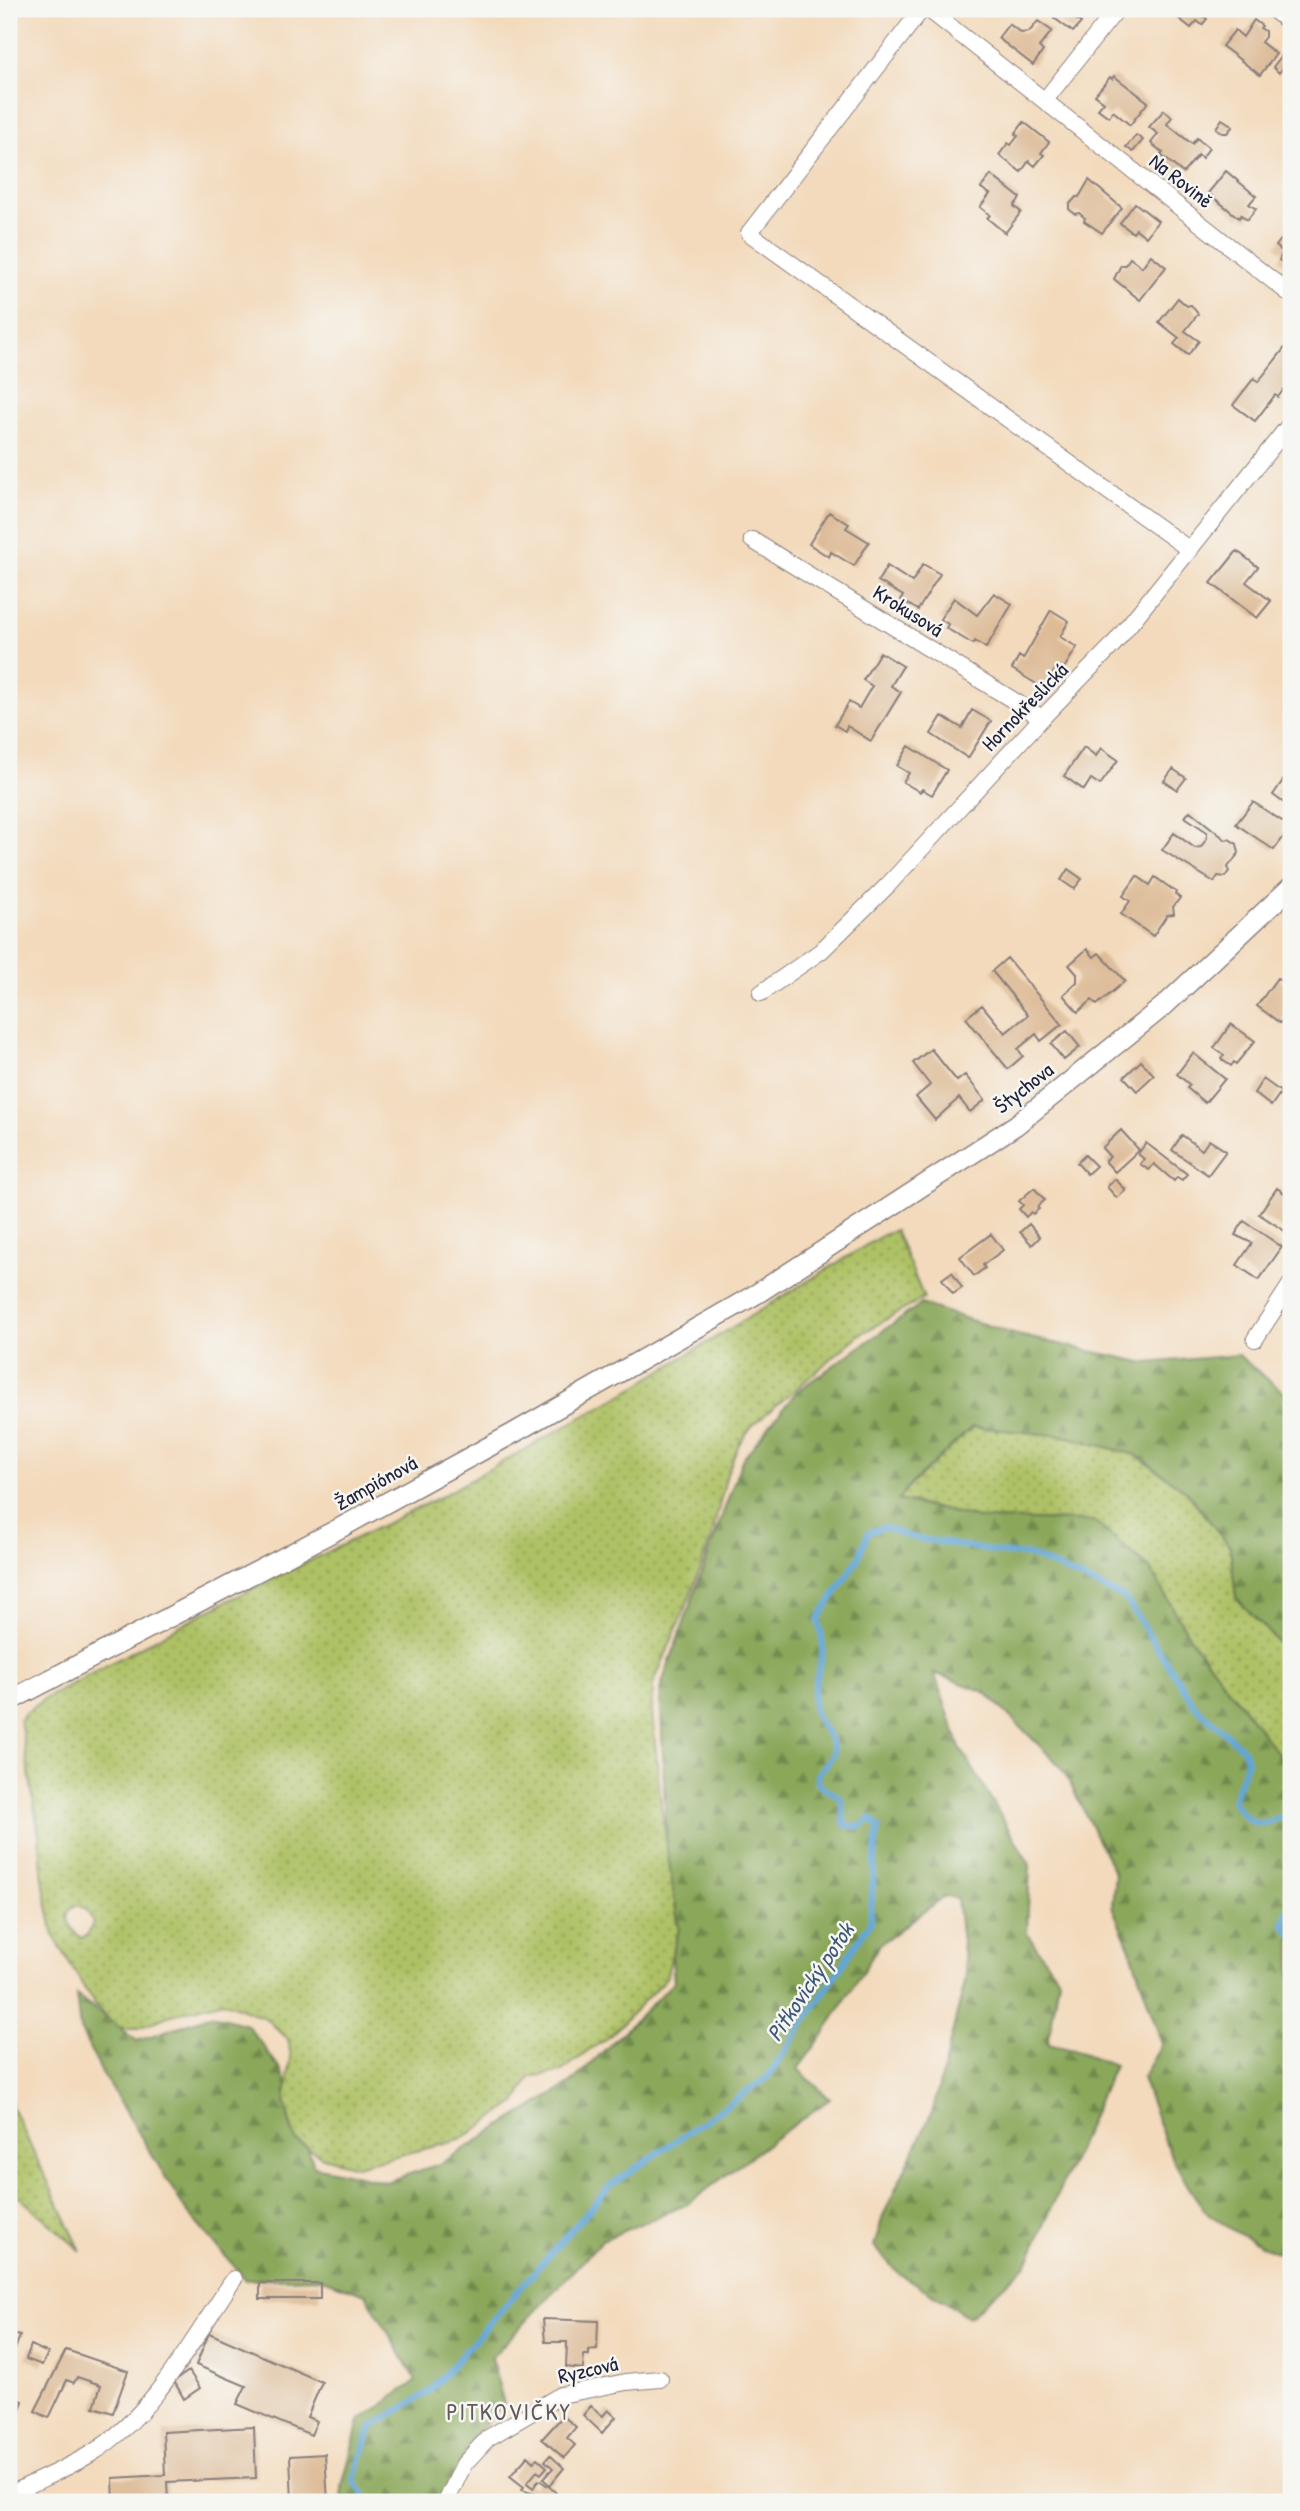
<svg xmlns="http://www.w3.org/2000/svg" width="1300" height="2511" viewBox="0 0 1300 2511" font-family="'Patrick Hand',sans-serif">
<defs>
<pattern id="grass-dots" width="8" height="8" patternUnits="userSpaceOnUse" patternTransform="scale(1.75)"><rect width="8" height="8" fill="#aec165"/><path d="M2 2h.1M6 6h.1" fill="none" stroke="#8d9c54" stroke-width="1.8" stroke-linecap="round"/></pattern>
<pattern id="forest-firs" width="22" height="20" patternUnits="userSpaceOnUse" patternTransform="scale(1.75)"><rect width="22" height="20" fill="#8aa75a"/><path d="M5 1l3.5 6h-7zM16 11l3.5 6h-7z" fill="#70884c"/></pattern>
</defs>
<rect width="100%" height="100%" fill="#f6f6f2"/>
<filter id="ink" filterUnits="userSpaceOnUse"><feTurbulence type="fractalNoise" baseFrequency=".0143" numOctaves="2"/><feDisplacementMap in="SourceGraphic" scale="14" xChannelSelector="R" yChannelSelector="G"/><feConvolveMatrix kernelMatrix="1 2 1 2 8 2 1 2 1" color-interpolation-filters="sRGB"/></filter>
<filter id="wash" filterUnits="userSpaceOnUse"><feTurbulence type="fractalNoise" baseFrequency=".00686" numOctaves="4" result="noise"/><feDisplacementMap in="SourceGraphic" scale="28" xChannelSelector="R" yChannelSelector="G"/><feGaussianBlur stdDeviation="1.57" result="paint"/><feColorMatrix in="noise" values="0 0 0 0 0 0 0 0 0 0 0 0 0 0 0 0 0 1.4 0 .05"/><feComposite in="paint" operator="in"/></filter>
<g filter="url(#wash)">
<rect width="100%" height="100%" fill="#f3dabc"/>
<path fill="url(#grass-dots)" stroke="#687250" stroke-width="2" fill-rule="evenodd" d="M895 1230 924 1298 859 1335 752 1426 739 1444 727 1474 711 1539 692 1591 653 1685 652 1711 661 1804 679 1929 666 1978 612 2034 560 2072 530 2077 517 2102 460 2140 356 2166 323 2157 296 2141 289 2120 285 2099 291 2058 288 2039 265 2018 223 2001 168 2016 139 2028H121L106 2019 86 1991 54 1936 43 1881 39 1834 20 1720 25 1713 46 1698 205 1612 438 1498 625 1393 883 1235ZM75 1905C86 1907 90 1913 93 1923L87 1936 81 1938C70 1928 60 1916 75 1905Z
M972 1427 1065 1436 1136 1455 1186 1491 1230 1547 1236 1597 1291 1657V1771L1192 1641 1150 1569 1094 1522 983 1519 898 1500 907 1488Z
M9 2094 12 2107 81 2251 9 2188Z"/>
<path fill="url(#forest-firs)" stroke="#56644a" stroke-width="2" d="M921 1304 1017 1335 1146 1363 1238 1355 1291 1398V1657L1236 1597 1230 1547 1186 1491 1136 1455 1065 1436 972 1427 907 1488 898 1500 983 1519 1094 1521 1150 1569 1192 1641 1291 1771V2260L1235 2232 1205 2211 1188 2186 1169 2152 1142 2078 1162 2044 1132 1954 1112 1906 1115 1874 1067 1777 1058 1764 985 1692 934 1673 960 1747 1030 1865 1027 1934 1059 1979 1048 2044 1078 2051 1114 2065 1027 2264 969 2317 897 2272 874 2246 883 2216 933 2110 966 1978 957 1898 945 1896 880 1944 823 2035 798 2069 830 2099 771 2141 688 2204 602 2240 491 2358 504 2404 473 2437 441 2502H343L342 2487 359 2421 416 2381 366 2294 319 2278 246 2280 186 2211 100 2069 80 2029 76 1995 137 2041 212 2015 247 2025 281 2070 287 2086 285 2100 289 2120 296 2141 308 2148 314 2166 385 2182 440 2164 571 2083 674 1982 672 1954 679 1929 667 1849 660 1689 742 1460 797 1391Z"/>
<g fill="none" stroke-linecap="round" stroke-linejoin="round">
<path stroke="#62a6d7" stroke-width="6" d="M1291 1911 1287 1912 1284 1924 1291 1933
M369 2502 354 2480 371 2427 429 2392 610 2186 768 2077 870 1923 876 1844 879 1828 871 1818 861 1827 845 1825C842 1815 844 1806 840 1797L824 1788 817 1782V1775L834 1754C832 1733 821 1730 815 1714 808 1693 822 1668 823 1647 823 1639 820 1628 818 1620L858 1559 868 1533 883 1527 910 1537 1010 1554 1029 1555 1125 1598 1196 1707 1244 1750 1247 1761 1233 1801C1253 1832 1262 1825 1291 1813"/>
</g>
<g id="blocks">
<path fill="#ddbb97" d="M1061 9 1081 23 1073 32 1054 18Z
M1167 9H1206L1202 15 1207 19 1202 25 1197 21 1191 28Z
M1254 20 1262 26 1260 28 1265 31V37L1261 42 1276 54 1260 75 1222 46 1235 30 1243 37Z
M1038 21 1052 31 1039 47 1043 51 1033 65 998 38 1009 24 1021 33 1029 32Z
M1289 46 1291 48V57L1279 73 1273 67Z
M1114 76 1148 102 1130 125 1113 111 1109 117 1098 109 1104 102 1095 95 1110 77 1112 79Z
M1164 110 1172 117 1167 124 1192 144 1197 138 1209 148 1202 158 1198 155 1183 173 1161 155 1163 153 1151 143 1158 134 1149 127Z
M1222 119 1233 126 1227 133H1222L1216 128Z
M1024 122 1049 142 1041 153 1044 155 1035 166 1029 161 1021 172 999 155 1008 143 1011 145 1018 136 1015 134Z
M1136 135 1143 140 1133 152 1126 147Z
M1226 171 1256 196 1249 204 1256 209 1247 220 1241 215 1239 218 1208 193Z
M991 175 1020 198 1014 206 1021 212 1005 233 987 218 990 215 980 207 990 194 981 188Z
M1089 180 1122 208 1102 233 1084 221 1085 218 1079 213 1075 214 1069 209V205L1076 197H1079Z
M1135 203 1158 221 1146 237 1136 229 1133 233 1120 223Z
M1291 227V267L1279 260 1283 252 1276 246Z
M1151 255 1166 267 1140 300 1114 279 1121 265H1125L1130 258 1142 267Z
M1178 298 1187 306 1191 305 1198 314 1185 331 1199 341 1188 355 1174 344 1179 338 1159 322Z
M1291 340V380L1278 397 1275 395 1255 421 1233 405 1254 378 1258 382Z
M829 512 849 524 846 528 869 542 854 566 831 552 829 557 809 544Z
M1237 551 1258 567 1246 582 1271 601 1257 618 1211 583Z
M923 564 940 574 918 610 901 600 903 596 878 581 887 566 912 582Z
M994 593 1012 604 986 648 975 641 973 644 946 628 948 624 940 619 954 598 977 615Z
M1051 610 1069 621 1060 637 1077 647 1063 670 1057 667 1043 688 1012 669 1019 656 1023 659Z
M880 652 903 666 891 686 901 692 871 741 847 726 845 731 835 725 849 702 859 708 872 686 863 680Z
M972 710 991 721 968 758 931 734 942 716 962 728Z
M909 746 947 770 932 795 922 789 920 792 903 782 909 773 897 766Z
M1084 747 1096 756 1101 748 1118 760 1100 785 1091 779 1084 790 1064 776Z
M1173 769 1186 778 1177 790 1164 781Z
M1288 773 1291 775V808L1273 795Z
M1253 802 1291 827 1274 850 1236 824Z
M1190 811 1226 840 1229 839 1237 844 1239 853 1228 867 1229 871 1225 877 1218 876 1214 882 1162 850 1174 833 1195 848 1201 847 1207 838V832L1185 817Z
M1068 869 1082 879 1074 889 1061 880Z
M1137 876 1150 885 1155 877 1176 892 1175 894 1180 898 1173 907 1174 914 1167 915 1153 936 1121 914 1130 901 1123 896Z
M1087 949 1094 957 1099 953 1125 981 1097 1005 1092 1000 1078 1012 1063 995 1077 982V974L1069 965Z
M1007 958 1062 1024 1041 1041 1036 1034 1018 1049 1023 1056 1008 1069 966 1018 982 1005 1005 1033 1028 1015 992 971Z
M1277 978 1291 988V1008L1280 1023 1257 1006Z
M1231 1024 1255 1041 1236 1064 1234 1062 1231 1066 1221 1059 1224 1055 1214 1048Z
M1067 1031 1080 1047 1064 1060 1051 1044Z
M931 1049 957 1081 965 1075 985 1100 970 1112 959 1098 935 1120 916 1097 930 1085 913 1063Z
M1193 1053 1225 1079 1205 1103 1187 1088 1190 1085 1177 1074Z
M1141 1061 1154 1075 1137 1091 1124 1077Z
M1263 1079 1281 1092 1271 1106 1254 1093Z
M1121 1130 1139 1150 1115 1172 1105 1161 1110 1157 1102 1148Z
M1182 1135 1202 1150 1209 1140 1226 1151 1208 1175 1172 1150Z
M1146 1143 1187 1174 1182 1180 1177 1177 1174 1181 1154 1164 1149 1170 1140 1164 1144 1159 1138 1154Z
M1085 1155 1096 1166 1087 1174 1077 1163Z
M1115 1179 1126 1190 1117 1198 1107 1187Z
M1034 1188 1045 1200 1037 1207 1039 1209 1033 1214 1031 1212 1026 1217 1019 1209 1023 1205 1019 1201Z
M1277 1188 1291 1198V1228L1288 1233 1259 1214Z
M1244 1221 1282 1247 1259 1280 1237 1265 1252 1243 1235 1235Z
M1029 1224 1040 1237 1032 1245 1020 1232Z
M991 1234 1003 1250 983 1265 985 1268 974 1276 960 1257Z
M952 1272 962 1288 953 1294 942 1279Z
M260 2283H320V2299H260Z
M543 2319 598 2321 597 2349 589 2350V2355H584L583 2369 566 2367 567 2342H545Z
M9 2322 13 2324 10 2333 20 2336 12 2357 9 2356Z
M209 2333 322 2382 307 2417 317 2421 311 2435 237 2404 246 2386 196 2365Z
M31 2345 48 2353 42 2365 26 2359Z
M66 2350 128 2371 113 2413 94 2407 101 2385 77 2377 74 2383 67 2380 49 2418 35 2411Z
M189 2371 200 2388 184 2399 174 2381Z
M9 2396 23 2401 16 2421 9 2415Z
M591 2406 603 2416 608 2410 616 2417 602 2433 583 2415Z
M563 2416 576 2427 567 2438 575 2445 564 2458 542 2439Z
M254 2427 256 2478 167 2482 168 2500 114 2502 113 2478 165 2475 163 2432Z
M325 2454 328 2502H292L290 2456Z
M550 2455 564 2468 550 2485 543 2479 553 2468 545 2461Z
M528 2456 534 2462 537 2458 547 2467 541 2474 537 2471 527 2483 533 2488 539 2480 551 2488 556 2493 550 2502 535 2499 537 2495 522 2490 524 2487 510 2476Z"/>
</g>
</g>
<g filter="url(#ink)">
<use href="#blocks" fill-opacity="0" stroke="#8a7e7c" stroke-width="2"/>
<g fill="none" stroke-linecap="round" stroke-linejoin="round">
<g stroke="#8a7e7c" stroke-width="10">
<path id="service" d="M1266 9 1291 29"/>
</g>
<g stroke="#8a7e7c" stroke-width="18">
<path id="minor" d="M922 9 749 233 1190 550
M928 9 1291 295
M1045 100 1117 9
M752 540 1042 718
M761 993 821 951 888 885 1042 718 1113 645 1291 423
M1255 1339 1291 1284
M9 2491 15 2492C40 2479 68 2468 92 2453 153 2416 194 2337 234 2279
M446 2502 464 2464 488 2438 561 2395 626 2382 660 2379"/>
</g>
<g stroke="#8a7e7c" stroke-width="22">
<path id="tertiary" d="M9 1701 342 1527 512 1434 758 1293 1016 1125 1165 1005 1291 887"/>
</g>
<use href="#service" stroke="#fff" stroke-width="8"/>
<use href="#minor" stroke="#fff" stroke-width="16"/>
<use href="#tertiary" stroke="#fff" stroke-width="19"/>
</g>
</g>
<g text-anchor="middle" stroke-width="5" stroke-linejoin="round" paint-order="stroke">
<g font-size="21" fill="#22223b" stroke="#f6f6f2">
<text transform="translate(1181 181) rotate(38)" y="7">Na Rovině</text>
<text transform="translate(908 611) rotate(32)" y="7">Krokusová</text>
<text transform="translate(1025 707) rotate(-46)" y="7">Hornokřeslická</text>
<text transform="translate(1024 1088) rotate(-38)" y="7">Štychova</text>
<text transform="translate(376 1483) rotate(-29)" y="7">Žampiónová</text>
<text transform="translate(588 2370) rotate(-13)" y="7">Ryzcová</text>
</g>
<g font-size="23" font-style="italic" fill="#3c5779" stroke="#f6f6f2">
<text transform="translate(810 1982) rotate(-56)" y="8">Pitkovický potok</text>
</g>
<g font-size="23" letter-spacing="2" fill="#63585b" stroke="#f6f6f2">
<text x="509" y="2420">PITKOVIČKY</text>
</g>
</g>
<rect width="1300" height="2511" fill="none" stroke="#f6f6f2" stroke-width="35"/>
</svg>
